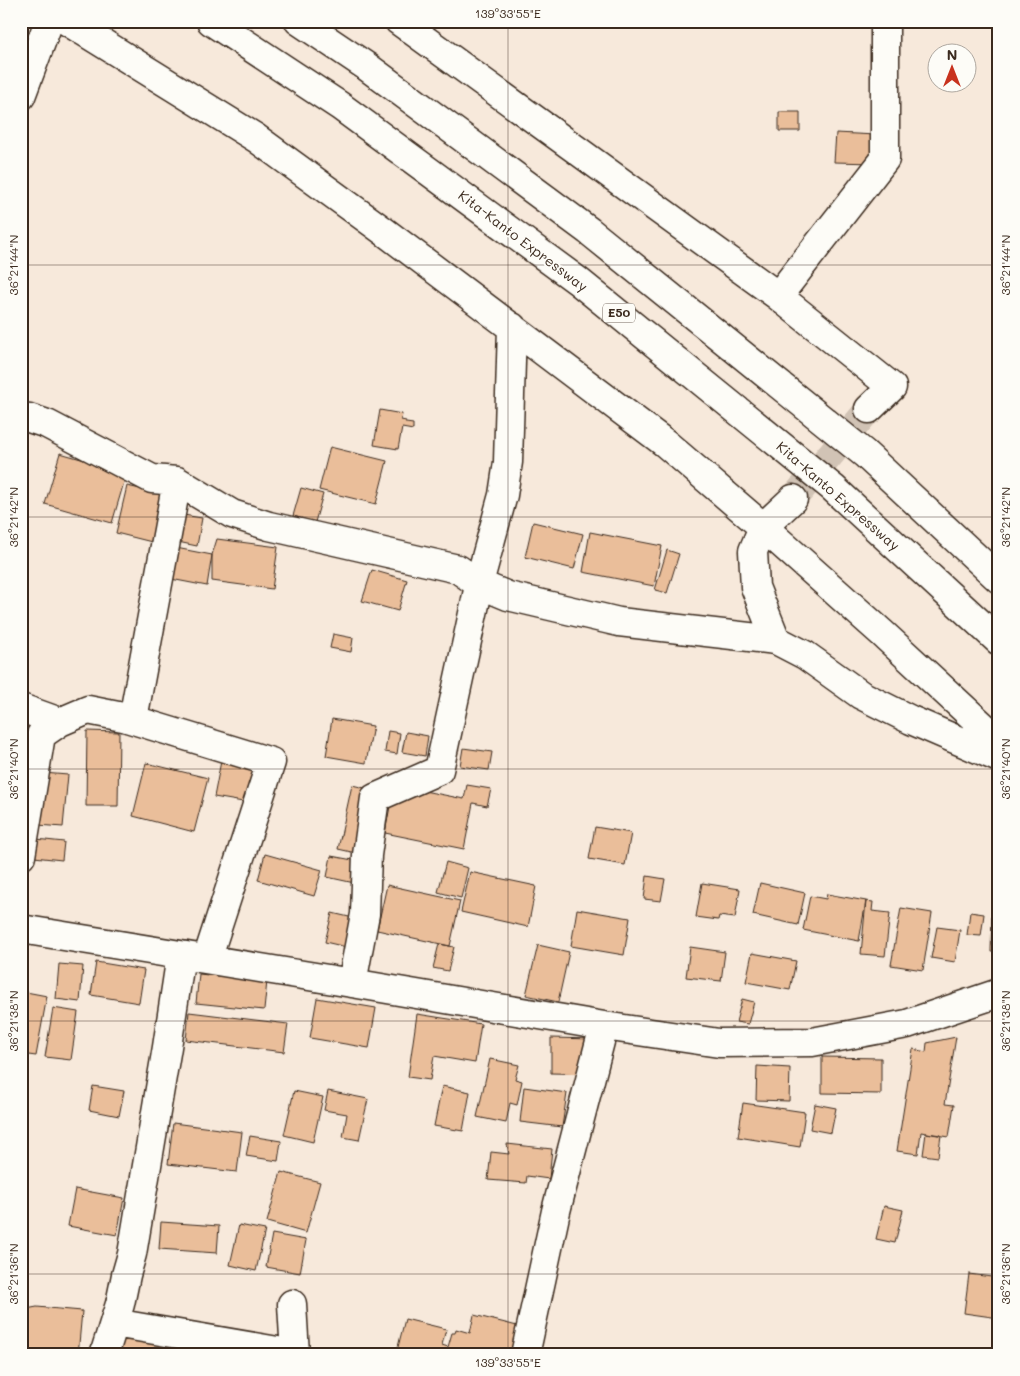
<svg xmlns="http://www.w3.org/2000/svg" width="1020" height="1376" viewBox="0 0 1020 1376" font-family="Mali,sans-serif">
<rect width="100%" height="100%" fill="#f7e9db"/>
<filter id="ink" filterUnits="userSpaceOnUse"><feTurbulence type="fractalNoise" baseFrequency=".02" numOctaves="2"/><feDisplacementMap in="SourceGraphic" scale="10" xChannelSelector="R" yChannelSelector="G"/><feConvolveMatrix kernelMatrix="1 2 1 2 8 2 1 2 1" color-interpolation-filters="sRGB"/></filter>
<g filter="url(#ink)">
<path fill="#eabe9a" stroke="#3b2a1e" d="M779 112H800V131H779Z
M836 133 876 135 874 163 834 162Z
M380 410 402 414 401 420 406 421V423L413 424V430L402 428 398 449 374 445Z
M330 447 387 461 376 504 319 490Z
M60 453 127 472 112 523 45 504Z
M127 486 163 494 152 542 116 533Z
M301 488 323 494 315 522 293 516Z
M177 514 202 518 197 546 173 541Z
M533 522 583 534 574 569 525 557Z
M590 532 662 546 654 586 583 572Z
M217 539 278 547 272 589 212 581V555Z
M176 548 212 555 207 586 171 579Z
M667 550 679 554 667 593 655 590Z
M372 570 407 580 398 611 362 601Z
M333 634 353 638 351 652 330 648Z
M332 719 373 726 366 763 326 756Z
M87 731 119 732 118 806H86Z
M388 731 400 733 397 754 385 752Z
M406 732 428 736 425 756 402 752Z
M463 748 492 752 489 770 460 766Z
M221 761 255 767 249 803 214 797Z
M146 763 208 778 194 832 133 816Z
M43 773 68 775 63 827 38 825Z
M352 785 378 791 365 855 338 849Z
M394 785 464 799 467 785 491 789 487 806 473 803 464 849 385 833Z
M595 827 631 833 625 865 589 859Z
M36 839 64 842 62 860 34 857Z
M265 854 322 870 314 896 258 880Z
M331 856 364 862 359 884 327 877Z
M446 862 468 868 461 898 438 892Z
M470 872 536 886 528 927 461 912Z
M647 876 665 879 661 901 644 899Z
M702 883 740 889 735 918 719 916 718 920 696 917Z
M760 883 805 893 798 925 753 915Z
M387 885 460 901 450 946 377 930Z
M827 894 866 901 859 941 803 930 810 896 826 899Z
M866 901 873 902 872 911 890 913 885 956 861 954Z
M901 908 932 913 923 970 891 965Z
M577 909 630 918 624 955 571 946Z
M970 912 984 914 981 936 967 935Z
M332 913 362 920 355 949 325 942Z
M992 913H999V952H991Z
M937 927 960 930 955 962 931 958Z
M439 944 454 947 448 971 433 968Z
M538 945 569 952 558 1002 526 995Z
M690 947 725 952 721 981 686 977Z
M752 953 796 961 790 990 746 982Z
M96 962 144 970 139 1003 91 995Z
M59 964 83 966 80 1002 56 999Z
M199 974 267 981 264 1010 196 1003Z
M26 992 47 996 36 1056 21 1054V1019Z
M317 998 376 1008 369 1048 310 1038Z
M742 999 754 1002 748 1024 736 1022Z
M53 1008 78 1012 71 1060 45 1057Z
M189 1012 288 1024 284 1052 186 1040Z
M417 1014 481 1024 475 1063 434 1056 430 1080 408 1077Z
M956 1037 945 1104 954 1105 949 1137 921 1132 918 1154 897 1151 913 1049 926 1052 927 1043Z
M551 1038 593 1039V1074L551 1073Z
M822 1057 881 1058V1094L822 1093Z
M490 1059 519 1065 515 1079 522 1081 517 1105 510 1103 506 1123 477 1117Z
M757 1066 790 1068 789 1101 756 1100Z
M93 1086 124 1091 119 1116 89 1110Z
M442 1086 470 1092 463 1131 434 1126Z
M524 1087 567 1093 562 1127 520 1122Z
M294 1091 323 1097 313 1142 284 1135Z
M328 1091 368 1099 359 1140 343 1137 347 1114 324 1110Z
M743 1103 805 1112 800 1147 738 1137Z
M815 1104 836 1108 831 1133 810 1129Z
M173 1123 242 1132 237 1172 168 1164Z
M926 1133 941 1135 938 1157 923 1155Z
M250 1136 281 1141 278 1161 246 1156Z
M507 1144 552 1149 549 1179 527 1176 526 1183 488 1180 491 1152 509 1154Z
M281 1172 320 1182 306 1233 267 1222Z
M75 1189 124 1198 117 1235 68 1226Z
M884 1206 903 1210 895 1243 876 1239Z
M161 1222 219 1226 217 1253 159 1249Z
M239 1225 265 1230 256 1271 230 1265Z
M272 1234 306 1240 300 1273 266 1267Z
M969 1274 999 1278V1318L964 1313Z
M37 1307 82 1311 78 1355H32L21 1350V1310Z
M474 1315 521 1327 513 1355H396L405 1319 446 1329 442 1345 448 1347 452 1333H455L456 1329 470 1333Z
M125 1329 190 1345 188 1355H119Z"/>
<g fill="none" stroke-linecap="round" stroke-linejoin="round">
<path stroke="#d1c3b5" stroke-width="28" stroke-dasharray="28 14" stroke-linecap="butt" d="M793 499 869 409"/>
<g stroke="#3b2a1e" stroke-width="31">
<path id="minor" d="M67 21 256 138 385 232 665 443 763 527 882 633 999 741
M399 21 778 296
M21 96 49 21
M869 409 892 387 778 296 885 159V21
M21 417 29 418 47 424 152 479 177 481 232 514 269 526 458 569 479 584 508 596 619 622 776 640 805 655 861 695 911 720 999 758
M776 640 755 587 753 551 763 527 793 499
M21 708 60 722 88 710 133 719 177 481
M127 718 271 762 207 959
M21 856 41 735 60 722
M21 929 352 983 604 1026 719 1043 812 1042 907 1024 999 993
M352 983 365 914 367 855 375 798 439 770 482 572 503 495 508 462 512 327
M114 1323 295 1354 292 1304
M104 1355 120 1304 126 1275 132 1254 167 1047 181 955
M525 1355 556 1211 604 1026"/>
</g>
<g stroke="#3b2a1e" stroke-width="31">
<path id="highway" d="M211 21 340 106 578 281 833 488 999 641
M299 21 366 66 589 231 865 454 999 579"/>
</g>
<use href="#minor" stroke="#fdfcf7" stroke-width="28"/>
<use href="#highway" stroke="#fdfcf7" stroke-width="28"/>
</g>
</g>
<path fill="none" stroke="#3b2a1e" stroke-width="1" stroke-opacity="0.45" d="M508 21V1355M21 265H999M21 517H999M21 769H999M21 1021H999M21 1274H999"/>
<g text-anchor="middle" stroke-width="4" stroke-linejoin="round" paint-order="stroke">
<rect fill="#fdfcf7" stroke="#75695f" stroke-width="1" x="603" y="303.5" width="32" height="19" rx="4"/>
<g font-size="12" font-weight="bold" fill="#3b2a1e">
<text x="619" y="317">E50</text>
</g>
<g font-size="14" fill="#3b2a1e" stroke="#fdfcf7">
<text transform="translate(523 241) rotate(37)" y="5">Kita-Kanto Expressway</text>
<text transform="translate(838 496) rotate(41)" y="5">Kita-Kanto Expressway</text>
</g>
</g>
<rect width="1020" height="1376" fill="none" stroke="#fdfcf7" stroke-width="55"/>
<g transform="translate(952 68)"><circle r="24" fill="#fdfcf7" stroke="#afa8a0"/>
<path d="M0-4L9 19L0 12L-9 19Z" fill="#c8321e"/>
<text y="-8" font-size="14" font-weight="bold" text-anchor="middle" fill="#3b2a1e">N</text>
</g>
<rect x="28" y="28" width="964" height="1320" fill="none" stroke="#3b2a1e" stroke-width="2"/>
<g font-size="12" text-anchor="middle" fill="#3b2a1e">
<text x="508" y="18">139°33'55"E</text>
<text transform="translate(14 265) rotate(-90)" y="4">36°21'44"N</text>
<text transform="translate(1006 265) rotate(-90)" y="4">36°21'44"N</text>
<text transform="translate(14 517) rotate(-90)" y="4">36°21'42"N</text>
<text transform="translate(1006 517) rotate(-90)" y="4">36°21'42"N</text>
<text transform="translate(14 769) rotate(-90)" y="4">36°21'40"N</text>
<text transform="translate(1006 769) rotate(-90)" y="4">36°21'40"N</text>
<text transform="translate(14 1021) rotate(-90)" y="4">36°21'38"N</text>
<text transform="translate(1006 1021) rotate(-90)" y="4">36°21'38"N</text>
<text transform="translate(14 1274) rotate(-90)" y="4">36°21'36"N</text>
<text transform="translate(1006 1274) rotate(-90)" y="4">36°21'36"N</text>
<text x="508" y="1367">139°33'55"E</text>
</g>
</svg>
